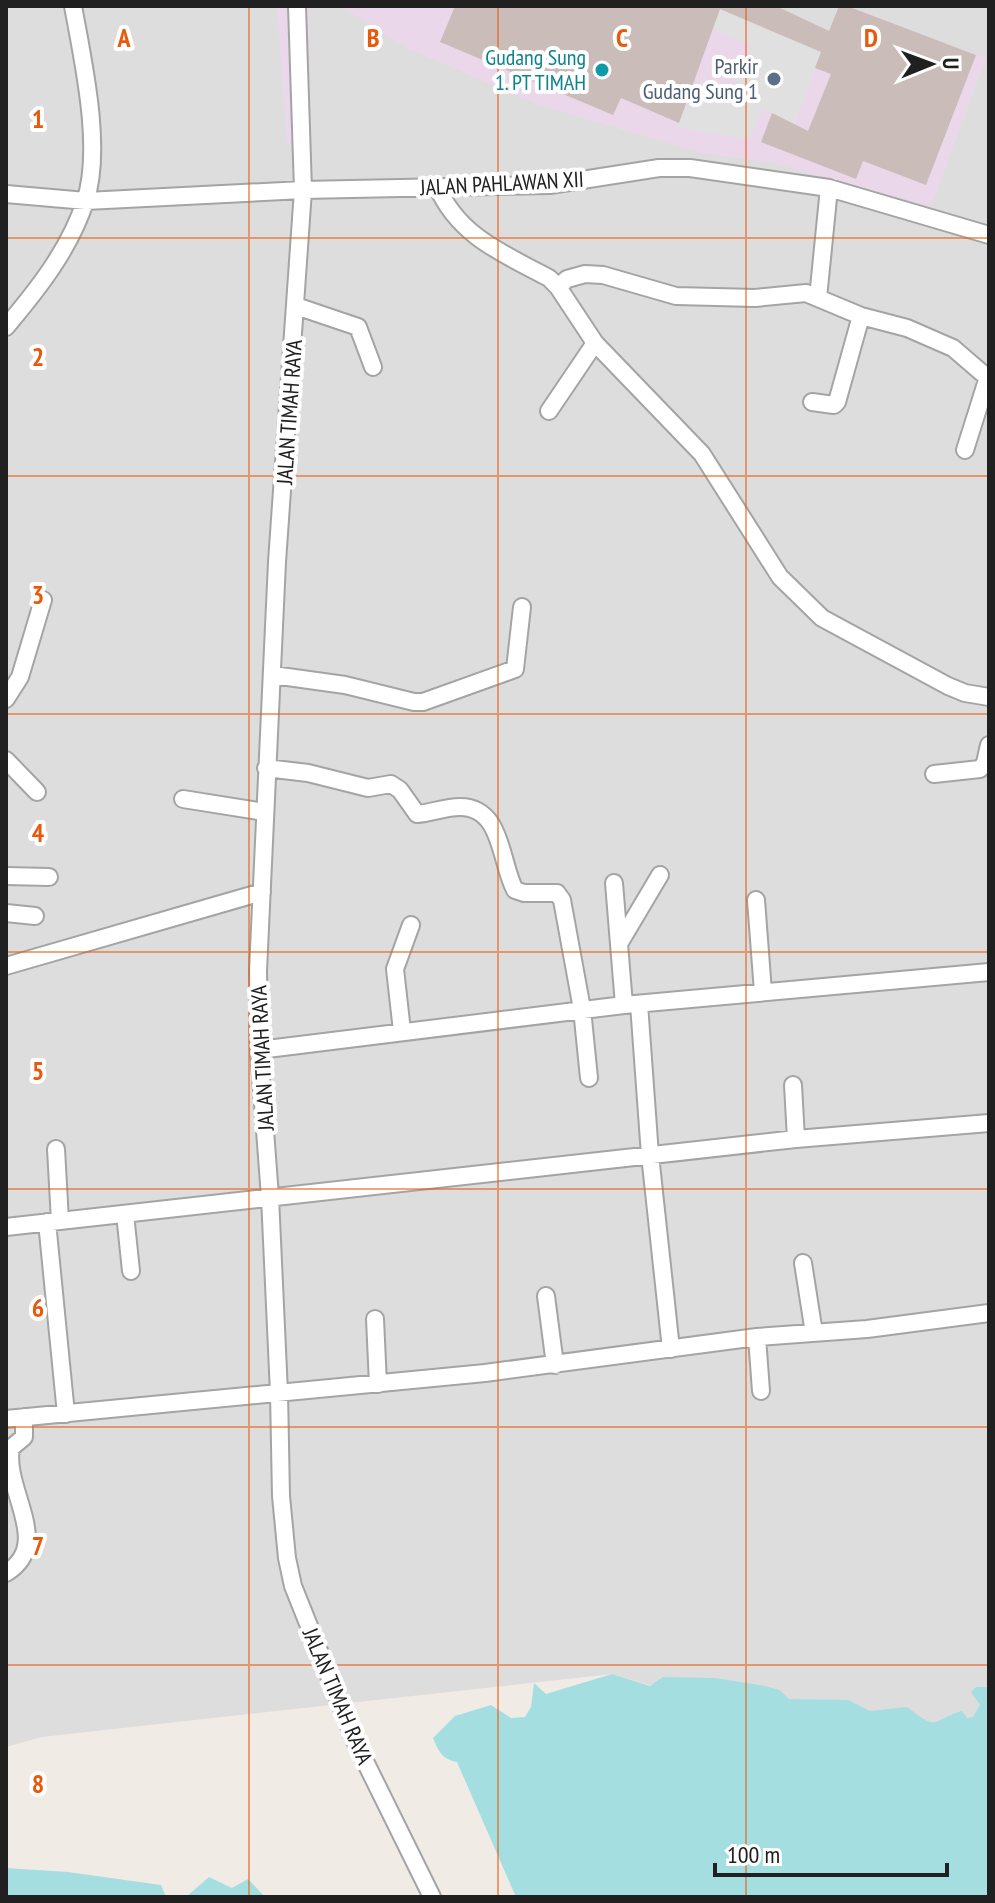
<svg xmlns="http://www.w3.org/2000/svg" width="995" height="1903" viewBox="0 0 995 1903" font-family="'PT Sans Narrow',sans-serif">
<rect width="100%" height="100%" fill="#f1ebe6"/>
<path fill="#dedddd" d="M6 6H989V1785L612 1674 42 1737 6 1747Z"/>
<path fill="#ead8ea" d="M277 6H309L310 141 287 144Z
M341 6H776L829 31 839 6H847L986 58 931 206 773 163 702 153 539 105 403 46Z"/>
<path fill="#e0e0e0" d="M720 9 821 52 794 126 762 109 750 139 677 127 695 90 727 104 751 46 712 28Z"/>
<path fill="#a5dee0" d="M612 1674 650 1686 663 1677 715 1678 765 1686 780 1690 789 1699 848 1700 870 1711 907 1707C941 1733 930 1720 962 1711L967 1718 973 1717 980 1705 971 1692 976 1687H989V1897H516L457 1762C442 1759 439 1752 433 1738L455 1716 491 1705 511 1718 525 1717 531 1707 534 1683 546 1694Z
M6 1868 68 1872 161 1885 166 1897H6Z
M209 1877 232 1888 248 1879 265 1897H186Z"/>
<path fill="#c9bcb9" d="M455 6H776L829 31 839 6H847L976 55 926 185 863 161 856 179 761 142 772 113 808 131 831 74 815 68 821 52 720 9 679 123 621 98 613 115 440 42Z"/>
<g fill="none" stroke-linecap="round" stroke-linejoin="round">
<g stroke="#a4a4a4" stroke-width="20">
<path id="minor" d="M297 6 303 190 277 562 258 971 259 1050 270 1197 279 1393 281 1496 287 1558 293 1586 355 1741 432 1897
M437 186C458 236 504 254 549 278L558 287 595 343 702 454 780 577 822 618 948 686 965 693 989 697
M6 194 86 201 303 190 550 185 659 168H690L829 188 989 235
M558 287 567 279 585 274 603 275 676 296 755 298 806 293 861 316 907 328 953 348 989 379
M818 298 829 188
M296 306 358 327 373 367
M6 327C38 289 69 250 85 202 103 149 83 61 73 6
M812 402 834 405 837 402 861 316
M549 411 595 343
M965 450 988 377
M273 675 345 685 414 702H423L515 669 522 607
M6 699 20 677 43 600
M6 760 37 792
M266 768 308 773 368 788 391 784 400 790 417 814C431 813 445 807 460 807 503 807 500 863 515 890L524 893H557L562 900 582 1009 589 1078
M934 774 980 769 985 763 989 745
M183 799 264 812
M6 876 49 877
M614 883 624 1005
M756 900 763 992
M6 913 35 916
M619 944 660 875
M6 966 262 892
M639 1004 650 1155 671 1349
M402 1031 395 969 411 925
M259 1050 624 1005 989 972
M793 1085 796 1139
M56 1149 60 1221
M125 1214 131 1271
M47 1222 66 1414
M6 1227 796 1139 989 1123
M803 1263 814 1333
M546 1296 555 1365
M375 1319 378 1384
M757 1337 761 1391
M6 1419 485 1373 757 1337 867 1329 989 1313
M6 1573C54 1544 3 1490 11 1448L24 1437V1417"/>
</g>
<use href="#minor" stroke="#fff" stroke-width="16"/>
</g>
<path fill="none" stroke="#e8590c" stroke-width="2" stroke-opacity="0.55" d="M249 6V1897M498 6V1897M746 6V1897M6 238H989M6 476H989M6 714H989M6 952H989M6 1189H989M6 1427H989M6 1665H989"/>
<circle fill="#0f9aa8" stroke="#fff" stroke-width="3" cx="602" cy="70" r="8"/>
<circle fill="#5c6f8a" stroke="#fff" stroke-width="3" cx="774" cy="79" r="8"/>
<g text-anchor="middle" stroke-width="8" stroke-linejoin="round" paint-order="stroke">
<g font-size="22" fill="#0d838f" stroke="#fff" text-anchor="end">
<text x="586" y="65">Gudang Sung<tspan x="586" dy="25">1. PT TIMAH</tspan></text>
</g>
<g font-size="22" fill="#4e5e75" stroke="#fff" text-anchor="end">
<text x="758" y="74">Parkir<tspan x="758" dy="25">Gudang Sung 1</tspan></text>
</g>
<g font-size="22" fill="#202020" stroke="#fff">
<text transform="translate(502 183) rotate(-3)" y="8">JALAN PAHLAWAN XII</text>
<text transform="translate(289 412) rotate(-86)" y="8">JALAN TIMAH RAYA</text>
<text transform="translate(262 1058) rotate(-93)" y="8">JALAN TIMAH RAYA</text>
<text transform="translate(338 1696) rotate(67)" y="8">JALAN TIMAH RAYA</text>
</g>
</g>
<g font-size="26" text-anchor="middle" font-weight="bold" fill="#e8590c" stroke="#fff" stroke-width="8" stroke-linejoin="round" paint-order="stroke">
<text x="124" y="47">A</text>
<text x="373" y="47">B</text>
<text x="622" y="47">C</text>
<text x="871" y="47">D</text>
<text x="38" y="128">1</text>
<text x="38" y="366">2</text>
<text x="38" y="604">3</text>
<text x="38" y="842">4</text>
<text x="38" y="1080">5</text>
<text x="38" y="1317">6</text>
<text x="38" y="1555">7</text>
<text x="38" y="1793">8</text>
</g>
<rect width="995" height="1903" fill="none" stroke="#202020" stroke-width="16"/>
<g transform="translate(931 64) rotate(89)" stroke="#ffffff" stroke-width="6" paint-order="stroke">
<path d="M0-6L14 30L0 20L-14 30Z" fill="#202020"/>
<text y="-12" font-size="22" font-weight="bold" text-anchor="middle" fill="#202020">U</text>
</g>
<path d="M715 1863v12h232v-12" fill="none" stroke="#202020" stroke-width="4"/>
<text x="727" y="1863" font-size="24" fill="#202020" stroke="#ffffff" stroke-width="6" paint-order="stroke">100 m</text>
</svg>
